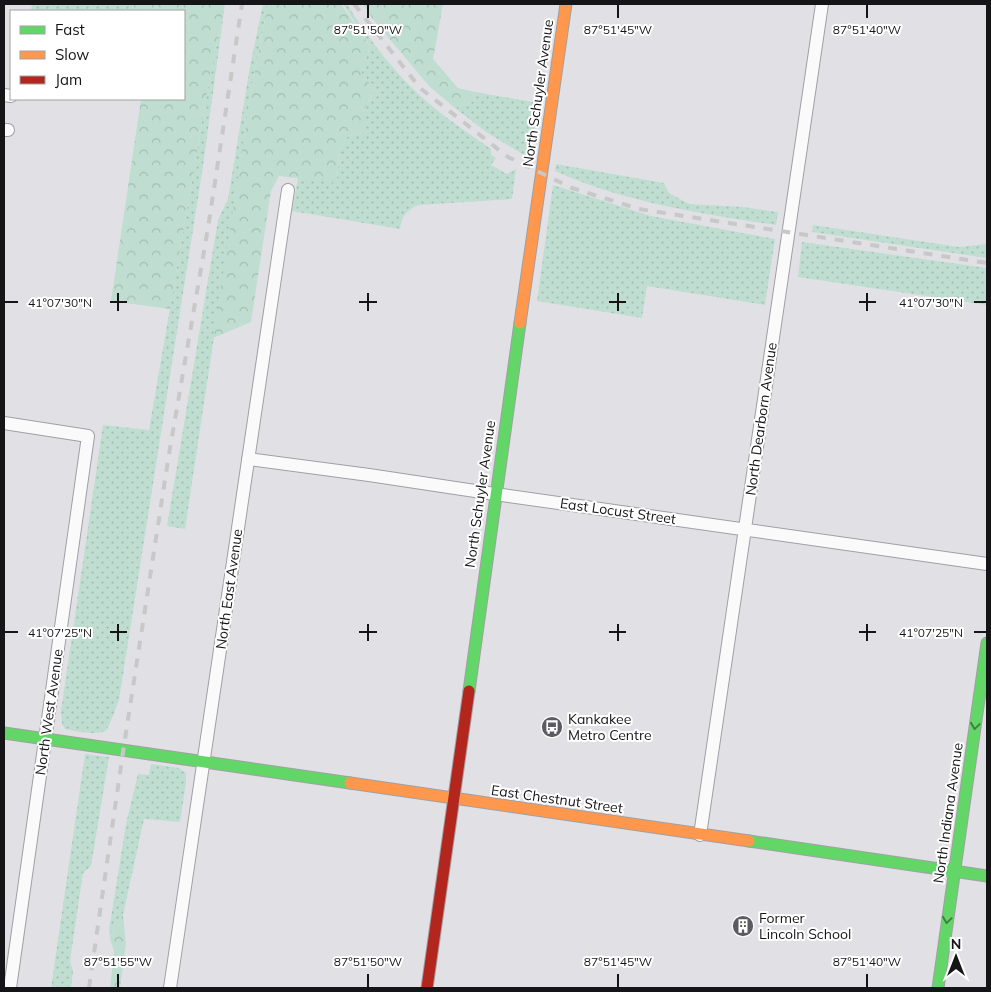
<svg xmlns="http://www.w3.org/2000/svg" width="991" height="992" viewBox="0 0 991 992" font-family="Mulish,sans-serif">
<defs>
<pattern id="grass-dots" width="8" height="8" patternUnits="userSpaceOnUse" patternTransform="scale(1.25)"><rect width="8" height="8" fill="#bfded1"/><path d="M2 2h.1M6 6h.1" fill="none" stroke="#a3beb3" stroke-width="1.8" stroke-linecap="round"/></pattern>
<pattern id="forest-crowns" width="20" height="18" patternUnits="userSpaceOnUse" patternTransform="scale(1.25)"><rect width="20" height="18" fill="#bfded1"/><path d="M2 6a3 3 0 1 1 6 0M12 15a3 3 0 1 1 6 0" fill="none" stroke="#a3beb3"/></pattern>
</defs>
<rect width="100%" height="100%" fill="#e1e1e5"/>
<path fill="url(#grass-dots)" d="M32 4H134L132 11H31Z
M225 4 203 166 119 700 113 716 106 731C94 735 78 732 65 729L62 724 61 711 103 425 149 430 210 75Z
M263 4H268L253 80 185 529 167 526 218 220 228 199 250 66Z
M343 4H347C364 32 388 64 411 87 435 111 464 130 491 149V155L496 158 491 165 507 174 516 169 512 199 418 205C406 211 402 216 400 229L292 211 298 178 337 182 339 150 348 136 364 133V110L375 89 361 74 370 46Z
M475 92 539 103 529 158 486 132 455 108 474 101Z
M556 164 664 183 669 193 689 204 743 207 778 212 776 225C702 214 623 202 555 171Z
M553 185 651 216 775 239 765 305 647 286 642 318 537 301Z
M813 225 959 247 987 244V258L812 232Z
M802 242 987 268V305L798 277Z
M85 754 109 757 91 866 83 873 70 961 73 971 71 988H51Z
M151 764 179 768 186 773V782L180 822 144 819 123 915 115 923 110 939 109 930 126 824 138 774 149 775Z"/>
<path fill="url(#forest-crowns)" d="M134 4H225L210 75 170 309 111 301 141 99H184V11H132Z
M268 4H341L370 46 361 74 375 89 364 110V133L348 136 339 150 337 183 279 176 271 191 251 322 213 338 253 80Z
M363 4H443L433 59 458 88 475 92 474 101 455 108 429 86 372 18Z
M123 915 126 944 120 988H110L114 951 110 939 115 923Z"/>
<g fill="none" stroke-linecap="round" stroke-linejoin="round">
<g stroke="#a0a0a4" stroke-width="14">
<path id="street" d="M4 95 11 96
M4 130H8
M4 423 88 436 10 988
M248 459 369 475 495 494 987 564
M700 835 822 4
M170 988 288 190"/>
</g>
<g stroke="#a0a0a4" stroke-width="13">
<path id="fast" d="M469 691 520 323
M4 733 350 783
M749 841 987 876
M938 988 987 643"/>
</g>
<g stroke="#a0a0a4" stroke-width="13">
<path id="slow" d="M520 323 566 4
M350 783 749 841"/>
</g>
<g stroke="#a0a0a4" stroke-width="13">
<path id="jam" d="M427 988 469 691"/>
</g>
<use href="#street" stroke="#fafafb" stroke-width="12"/>
<use href="#fast" stroke="#63d668" stroke-width="11"/>
<use href="#slow" stroke="#ff974d" stroke-width="11"/>
<use href="#jam" stroke="#b3261e" stroke-width="11"/>
<path stroke="#c8c8c8" stroke-width="4" stroke-dasharray="9 9" stroke-linecap="butt" d="M354 4 420 88 508 157 572 188 639 209 987 263
M89 988 123 752 169 454 208 228 242 4"/>
</g>
<defs><path id="oneway-chevron" d="M-2-3.5L2.5 0L-2 3.5" fill="none" stroke-width="1.6" stroke-linecap="round" stroke-linejoin="round" transform="scale(1.25)"/></defs>
<g stroke="#407f44">
<use href="#oneway-chevron" transform="translate(975 726) rotate(98)"/>
<use href="#oneway-chevron" transform="translate(947 920) rotate(98)"/>
</g>
<path fill="none" stroke="#151518" stroke-width="2" d="M368 5V18M618 5V18M867 5V18M118 293V311M368 293V311M618 293V311M867 293V311M5 302H18M110 302H127M359 302H377M609 302H626M859 302H876M974 302H986M118 624V641M368 624V641M618 624V641M867 624V641M5 632H18M110 632H127M359 632H377M609 632H626M859 632H876M974 632H986M118 974V987M368 974V987M618 974V987M867 974V987"/>
<defs>
<g id="bus-disc" transform="scale(1.125)"><circle r="9.5" fill="#5c5c60" stroke="#fff"/><path d="M-5-6H5V4H4V6H2V4H-2V6H-4V4H-5ZM-3.5-4V0h7V-4ZM-3.5 1.2v1.5H-2V1.2ZM2 1.2v1.5H3.5V1.2Z" fill="#fff"/></g>
<g id="building-disc" transform="scale(1.125)"><circle r="9.5" fill="#5c5c60" stroke="#fff"/><path d="M-4-6H4V6H1V3H-1V6H-4ZM-2.5-4.3h1.7v1.8h-1.7ZM.8-4.3h1.7v1.8H.8ZM-2.5-1h1.7V.8h-1.7ZM.8-1h1.7V.8H.8Z" fill="#fff"/></g>
</defs>
<g fill-rule="evenodd">
<use href="#bus-disc" x="552" y="727"/>
<use href="#building-disc" x="743" y="926"/>
</g>
<g text-anchor="middle" stroke-width="4" stroke-linejoin="round" paint-order="stroke">
<g font-size="14" fill="#151518" stroke="#fff">
<text transform="translate(538 93) rotate(-82)" y="5">North Schuyler Avenue</text>
<text transform="translate(761 419) rotate(-82)" y="5">North Dearborn Avenue</text>
<text transform="translate(480 494) rotate(-82)" y="5">North Schuyler Avenue</text>
<text transform="translate(618 511) rotate(8)" y="5">East Locust Street</text>
<text transform="translate(229 589) rotate(-82)" y="5">North East Avenue</text>
<text transform="translate(49 712) rotate(-82)" y="5">North West Avenue</text>
<text transform="translate(557 799) rotate(8)" y="5">East Chestnut Street</text>
<text transform="translate(948 813) rotate(-82)" y="5">North Indiana Avenue</text>
</g>
<g font-size="14" fill="#151518" stroke="#fff" text-anchor="start">
<text x="568" y="724">Kankakee<tspan x="568" dy="16">Metro Centre</tspan></text>
<text x="759" y="923">Former<tspan x="759" dy="16">Lincoln School</tspan></text>
</g>
</g>
<g font-size="12" text-anchor="middle" fill="#151518" stroke="#fff" stroke-width="4" stroke-linejoin="round" paint-order="stroke">
<text x="368" y="34">87°51'50"W</text>
<text x="618" y="34">87°51'45"W</text>
<text x="867" y="34">87°51'40"W</text>
<text x="60" y="307">41°07'30"N</text>
<text x="931" y="307">41°07'30"N</text>
<text x="60" y="637">41°07'25"N</text>
<text x="931" y="637">41°07'25"N</text>
<text x="118" y="966">87°51'55"W</text>
<text x="368" y="966">87°51'50"W</text>
<text x="618" y="966">87°51'45"W</text>
<text x="867" y="966">87°51'40"W</text>
</g>
<rect width="991" height="992" fill="none" stroke="#151518" stroke-width="10"/>
<rect x="10" y="10" width="175" height="90" fill="#ffffff" stroke="#a1a1a3"/>
<rect x="20" y="26" width="25" height="8" fill="#63d668" stroke="#a1a1a3"/>
<text x="55" y="35" font-size="15" fill="#151518">Fast</text>
<rect x="20" y="51" width="25" height="8" fill="#ff974d" stroke="#a1a1a3"/>
<text x="55" y="60" font-size="15" fill="#151518">Slow</text>
<rect x="20" y="76" width="25" height="8" fill="#b3261e" stroke="#a1a1a3"/>
<text x="55" y="85" font-size="15" fill="#151518">Jam</text>
<g transform="translate(956 957)" stroke="#ffffff" stroke-width="4" paint-order="stroke">
<path d="M0-4L9 19L0 12L-9 19Z" fill="#151518"/>
<text y="-8" font-size="14" font-weight="bold" text-anchor="middle" fill="#151518">N</text>
</g>
</svg>
